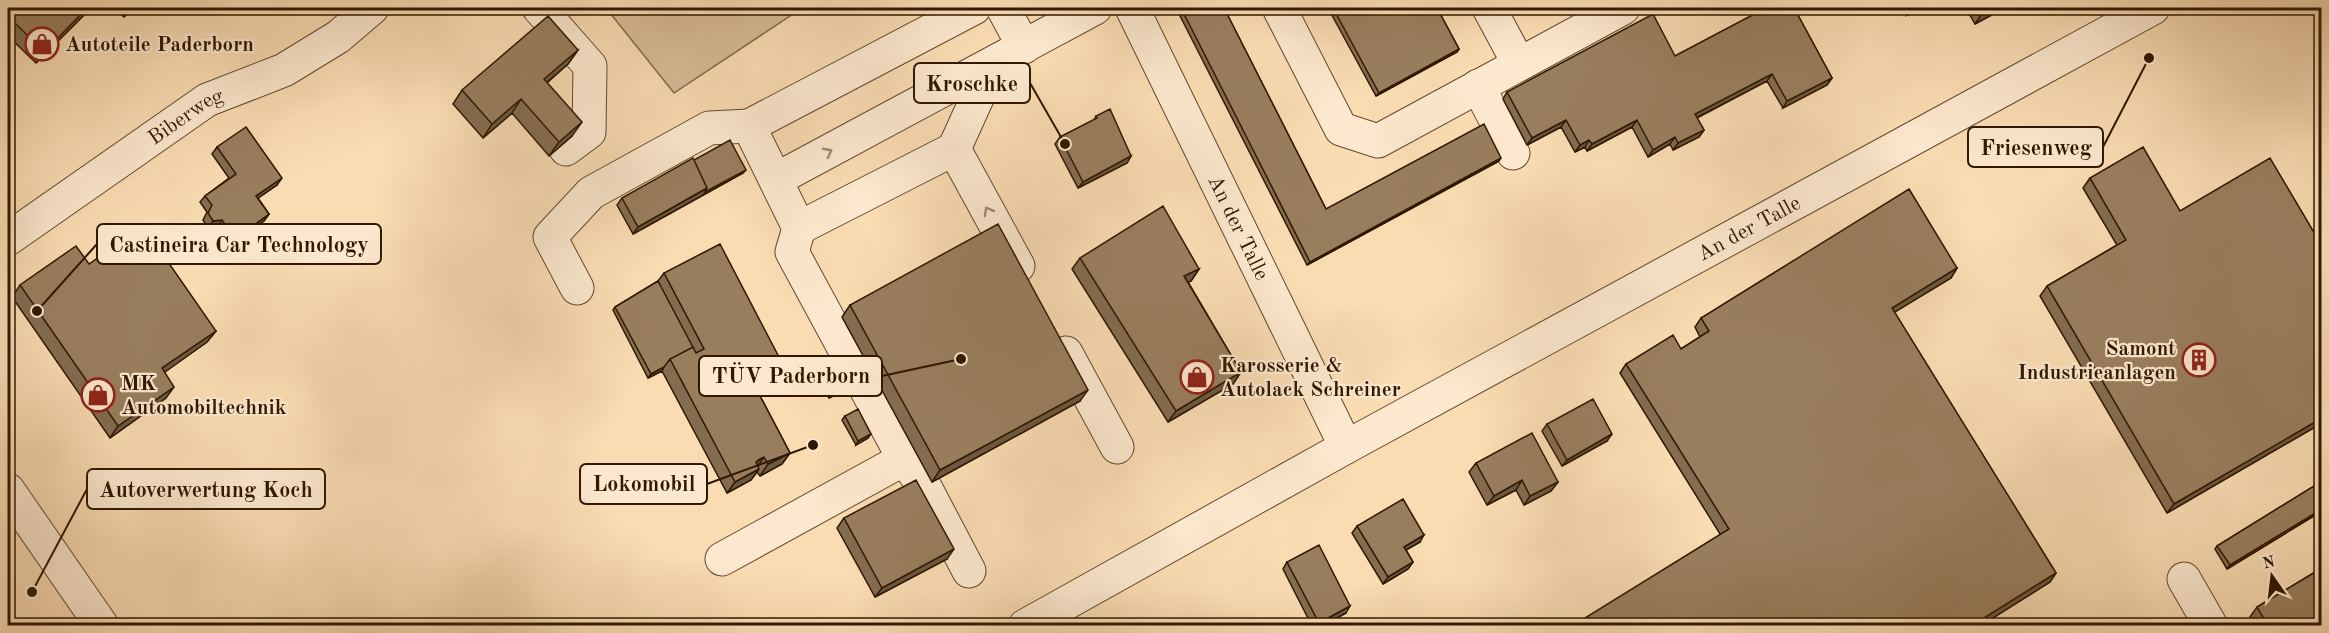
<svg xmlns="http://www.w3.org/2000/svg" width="2329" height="633" viewBox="0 0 2329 633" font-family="'Old Standard TT',serif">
<rect width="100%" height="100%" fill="#fadcb3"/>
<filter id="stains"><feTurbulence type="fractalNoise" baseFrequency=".00333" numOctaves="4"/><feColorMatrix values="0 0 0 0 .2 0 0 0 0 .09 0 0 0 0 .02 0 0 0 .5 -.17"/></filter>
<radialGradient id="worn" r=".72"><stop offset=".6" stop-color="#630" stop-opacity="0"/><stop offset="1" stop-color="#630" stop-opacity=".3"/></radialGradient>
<path fill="#d7bb95" stroke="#836a4b" stroke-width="1.5" d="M606 8H802L674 93Z"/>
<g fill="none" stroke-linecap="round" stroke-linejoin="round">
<g stroke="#62492e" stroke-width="35">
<g id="minor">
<path d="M539 8 590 66 589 132 566 149"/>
<path d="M1003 8 1024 47"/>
<path id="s1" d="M1132 8 1346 447"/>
<path d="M1279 8 1341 129 1378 141 1623 8"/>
<path d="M1489 8 1519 64"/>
<path d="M1478 86 1513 153"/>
<path d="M954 149 1018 266"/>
<path d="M777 179 1095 8"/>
<path d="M799 228 954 149 992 65"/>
<path id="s2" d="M8 239 207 100 284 70 338 37 372 8"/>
<path d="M577 288 550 237 591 193 709 128 749 126"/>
<path d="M1066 353 1117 447"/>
<path d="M904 459 926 489 969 571"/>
<path d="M8 490 102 626"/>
<path d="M722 559 904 459 792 252 799 228 749 126 974 8"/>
<path d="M2184 579 2211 626"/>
<path id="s3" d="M1025 626 1346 447 2153 8"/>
</g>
</g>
<use href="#minor" stroke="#fce8ce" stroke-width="33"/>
</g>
<path fill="#846c51" stroke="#2f1801" stroke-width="1.5" d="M8 8H91L36 63 8 36Z
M114 8H133L124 17Z
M1176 8H1224L1326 209 1499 161 1307 265Z
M1328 8H1437L1459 49 1457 52 1376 96Z
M1758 8H1794L1832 78 1827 85 1783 108 1767 81 1697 118 1704 130 1699 137 1673 150 1670 144 1648 157 1632 127 1587 151 1585 147 1575 152 1561 127 1527 145 1503 99 1507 92 1675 56 1755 14 1754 12Z
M1903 8H1921L1907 15Z
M1966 8H2004L1975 24Z
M578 50 568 64 547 83 572 136 549 156 512 113 483 138 453 104 462 90Z
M1096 116 1131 156 1127 163 1078 188 1055 144 1060 137 1094 120Z
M217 147 277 185 258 198 269 214 264 221 254 228 259 248 246 257 238 256 218 227 208 228 203 220 207 212 200 202 205 196 229 178 212 154Z
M694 160 743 173 633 234 617 205 622 198Z
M2090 178 2180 211 2322 246V423L2167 513 2040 296 2047 286 2117 245 2083 188Z
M1080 258 1199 269 1191 281 1188 282 1241 372 1233 384 1168 422 1072 269Z
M1957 268 1951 278 1894 312 2056 573 2050 582 1982 625 1720 534 1620 373 1626 364 1681 349 1700 337 1695 327 1701 318Z
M664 273 772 371 752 381 790 453 782 464 760 476 757 472 751 480 727 493 662 371 648 378 613 310 615 307 658 281Z
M20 285 216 331 207 342 164 372 166 398 110 438 12 297Z
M850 305 1080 401 932 482 842 317Z
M823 377 839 393 829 398 821 381Z
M845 416 868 438 856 445 842 420Z
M1547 424 1607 441 1562 466 1542 431Z
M1476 463 1558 482 1551 491 1524 505 1516 490 1487 505 1469 472Z
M2322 481V511L2227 569 2215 549 2217 546Z
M844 518 947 559 875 597 837 528Z
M1357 526 1420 542 1406 550 1413 562 1408 569 1383 584 1352 533Z
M2322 560V626H2256L2250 617 2257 607 2320 569 2318 565Z
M1287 562 1346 613 1322 626H1312L1283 569Z"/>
<path fill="#6b5842" stroke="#2f1801" stroke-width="1.5" d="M87 8H91L36 63 44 52Z
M131 8H133L124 17Z
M1917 8H1921L1907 15 1909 12Z
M1991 8H2004L1975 24 1983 12Z
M1459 49 1457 52 1376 96 1379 93Z
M578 50 568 64 534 93 544 79Z
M1772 74 1767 81 1690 121 1695 114Z
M1832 78 1827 85 1783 108 1787 101Z
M521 99 512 113 483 138 492 124Z
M1566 120 1561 127 1527 145 1532 138Z
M1637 120 1632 127 1587 151 1592 144Z
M582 122 572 136 549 156 559 142Z
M1704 130 1699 137 1673 150 1678 143Z
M1675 137 1670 144 1648 157 1653 150Z
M1589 140 1585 147 1575 152 1580 145Z
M1131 156 1127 163 1078 188 1083 182Z
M1501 158 1499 161 1307 265 1310 262Z
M746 170 743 173 633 234 638 227 707 188Z
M282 178 277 185 251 203 256 196Z
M269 214 264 221 248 232 253 226Z
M222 220 218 227 208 228 213 221Z
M263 241 259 248 246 257 238 256 243 249Z
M1957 268 1951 278 1885 318 1892 308Z
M1199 269 1191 281 1176 288 1184 276Z
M216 331 207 342 154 380 162 368Z
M780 359 772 371 741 387 749 375Z
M664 367 662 371 648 378 651 374Z
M1241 372 1233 384 1168 422 1176 411Z
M174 387 166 398 110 438 118 426Z
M841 390 839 393 829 398 832 394Z
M1088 390 1080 401 932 482 940 470Z
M2322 418V423L2167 513 2174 504Z
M871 434 868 438 856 445 858 441Z
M1612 434 1607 441 1562 466 1567 460Z
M790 453 782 464 760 476 768 464Z
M764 457 756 469V462Z
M759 469 751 480 727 493 735 482Z
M1522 480 1516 490 1487 505 1494 496Z
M1558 482 1551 491 1524 505 1530 496Z
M2322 509V511L2227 569 2230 565Z
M1424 535 1420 542 1399 554 1404 547Z
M954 549 947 559 875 597 882 588Z
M1413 562 1408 569 1383 584 1388 577Z
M2056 573 2050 582 1980 626 1979 621Z
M1350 606 1346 613 1322 626H1317L1319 623Z"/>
<path fill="#997e5e" stroke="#2f1801" stroke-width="1.5" d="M8 8H87L44 52 8 16Z
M1181 8H1224L1326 209 1484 124 1501 158 1310 262Z
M1333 8H1437L1459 49 1379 93Z
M1760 8H1794L1832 78 1787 101 1772 74 1695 114 1704 130 1678 143 1675 137 1653 150 1637 120 1592 144 1589 140 1580 145 1566 120 1532 138 1507 92 1653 14 1675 56 1762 10Z
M1907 8H1917L1909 12Z
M1980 8H1991L1983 12Z
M548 16 578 50 544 79 582 122 559 142 521 99 492 124 462 90Z
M1110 109 1131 156 1083 182 1060 137 1097 118 1096 116Z
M246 127 282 178 256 196 269 214 253 226 263 241 250 250 243 249 222 220 213 221 208 213 212 205 205 196 236 174 217 147Z
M730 140 746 170 705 192 707 188 694 160Z
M2143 147 2180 211 2270 158 2322 246V418L2174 504 2047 286 2126 240 2090 178Z
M693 158 707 188 638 227 622 198Z
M1909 189 1957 268 1892 308 2056 573 1979 621 1982 626H1572L1729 529 1626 364 1673 335 1681 349 1709 331 1701 318Z
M1163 206 1199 269 1184 276 1241 372 1176 411 1080 258Z
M998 224 1088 390 940 470 850 305Z
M143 226 216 331 162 368 174 387 118 426 20 285 76 246 89 264Z
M720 244 780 359 749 375 790 453 768 464 764 457 760 459 756 462 759 469 735 482 670 359 693 347 696 353 704 349 664 273Z
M658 281 696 353 693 347 670 359 664 367 651 374 615 307Z
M1593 399 1612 434 1567 460 1547 424Z
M858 409 871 434 858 441 845 416Z
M1532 433 1558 482 1530 496 1522 480 1494 496 1476 463Z
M916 480 954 549 882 588 844 518Z
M2322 481V509L2230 565 2217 546Z
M1403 499 1424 535 1404 547 1413 562 1388 577 1357 526Z
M1319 545 1350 606 1319 623 1287 562Z
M2322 568V626H2268L2257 607Z"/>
<defs><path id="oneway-chevron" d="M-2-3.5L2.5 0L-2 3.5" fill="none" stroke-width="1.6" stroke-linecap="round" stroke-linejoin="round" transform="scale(1.5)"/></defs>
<g stroke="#a08a72">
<use href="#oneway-chevron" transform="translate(828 152) rotate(-28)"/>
<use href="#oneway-chevron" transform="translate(988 211) rotate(-119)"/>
</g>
<defs>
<g id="shop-ring" transform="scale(1.725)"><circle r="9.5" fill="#fce8ce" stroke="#8f2418" stroke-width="1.5"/><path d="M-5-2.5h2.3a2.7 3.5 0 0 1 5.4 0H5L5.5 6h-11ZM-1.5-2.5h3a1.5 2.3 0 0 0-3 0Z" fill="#8f2418"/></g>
<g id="building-ring" transform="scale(1.725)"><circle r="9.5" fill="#fce8ce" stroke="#8f2418" stroke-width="1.5"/><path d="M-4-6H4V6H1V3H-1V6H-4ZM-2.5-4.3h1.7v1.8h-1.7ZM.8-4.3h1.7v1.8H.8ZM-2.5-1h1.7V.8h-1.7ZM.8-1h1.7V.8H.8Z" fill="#8f2418"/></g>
</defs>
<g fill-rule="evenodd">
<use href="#shop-ring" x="42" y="44"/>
<use href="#building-ring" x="2199" y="360"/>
<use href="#shop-ring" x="1197" y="377"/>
<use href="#shop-ring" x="98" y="395"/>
</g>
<g text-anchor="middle" stroke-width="4.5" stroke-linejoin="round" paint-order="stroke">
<g font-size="21" font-weight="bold" fill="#2f1801" stroke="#fce8ce" text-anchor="start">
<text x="65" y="51">Autoteile Paderborn</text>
<text x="2176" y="355" text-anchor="end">Samont<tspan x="2176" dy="24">Industrieanlagen</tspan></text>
<text x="1220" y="372">Karosserie &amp;<tspan x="1220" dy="24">Autolack Schreiner</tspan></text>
<text x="121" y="390">MK<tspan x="121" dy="24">Automobiltechnik</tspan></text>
</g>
<g font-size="21" fill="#2f1801" stroke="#fce8ce">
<text dy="7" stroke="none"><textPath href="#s2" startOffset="216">Biberweg</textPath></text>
<text dy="7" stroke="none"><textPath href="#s3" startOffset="826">An der Talle</textPath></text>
<text dy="7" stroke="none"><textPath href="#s1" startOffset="244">An der Talle</textPath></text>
</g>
</g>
<path fill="none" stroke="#2f1801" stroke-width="2" d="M1065 144L1030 83M2149 58L2103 147M37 311L97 244M961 359L882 376M813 445L707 484M32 592L87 489"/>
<g fill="#2f1801" stroke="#fce8ce" stroke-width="2">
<circle cx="1065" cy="144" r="6"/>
<circle cx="2149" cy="58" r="6"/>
<circle cx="37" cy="311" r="6"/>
<circle cx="961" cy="359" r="6"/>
<circle cx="813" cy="445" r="6"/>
<circle cx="32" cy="592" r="6"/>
</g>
<g fill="#fce8ce" stroke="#2f1801" stroke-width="2">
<rect x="914" y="63" width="116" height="40" rx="6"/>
<rect x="1968" y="127" width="135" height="40" rx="6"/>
<rect x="97" y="224" width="284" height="40" rx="6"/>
<rect x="699" y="356" width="183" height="40" rx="6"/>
<rect x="580" y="464" width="127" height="40" rx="6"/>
<rect x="87" y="469" width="238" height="40" rx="6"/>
</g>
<g font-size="22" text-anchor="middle" font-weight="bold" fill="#2f1801">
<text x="972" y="91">Kroschke</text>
<text x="2036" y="155">Friesenweg</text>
<text x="239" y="252">Castineira Car Technology</text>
<text x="791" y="383">TÜV Paderborn</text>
<text x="644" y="491">Lokomobil</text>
<text x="206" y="497">Autoverwertung Koch</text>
</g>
<rect width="2329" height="633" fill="none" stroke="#fadcb3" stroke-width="30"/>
<rect x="9" y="9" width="2311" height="615" fill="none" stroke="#2f1801" stroke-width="3"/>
<rect x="15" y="15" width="2299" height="603" fill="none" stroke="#2f1801" stroke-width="1.5"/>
<g transform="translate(2272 576) rotate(346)" stroke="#fce8ce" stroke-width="4.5" paint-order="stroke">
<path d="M0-4.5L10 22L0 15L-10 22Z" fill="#2f1801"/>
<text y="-9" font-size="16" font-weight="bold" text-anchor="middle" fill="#2f1801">N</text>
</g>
<rect width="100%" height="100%" filter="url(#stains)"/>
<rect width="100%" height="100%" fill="url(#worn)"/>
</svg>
